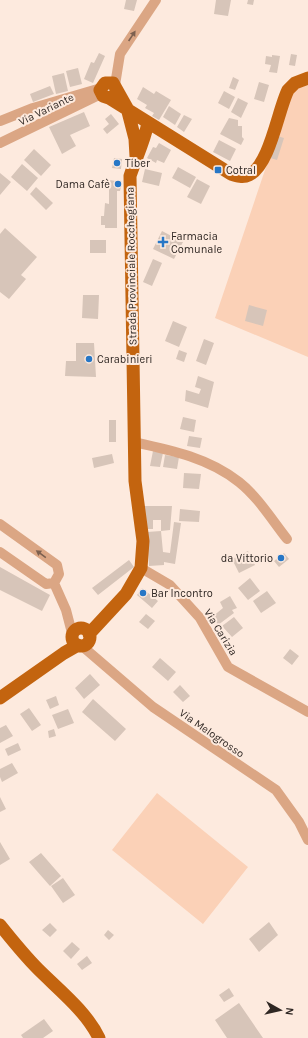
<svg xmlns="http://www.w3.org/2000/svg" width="308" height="1038" viewBox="0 0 308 1038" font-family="Karla,sans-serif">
<rect width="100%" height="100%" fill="#fdeade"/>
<path fill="#fbd1b7" d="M304 85H308V357L215 318 288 102 293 90Z
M157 793 248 867 203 924 112 850Z"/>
<path fill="#d7c5b9" d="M126 0H137L134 11 124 9Z
M216 0H231L228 16 214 14Z
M248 0H254L253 5 247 4Z
M99 53 105 56 93 83 84 79 91 62 94 63Z
M291 54 297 55 295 66 289 65Z
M272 55 280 56 277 73 269 72 271 65 265 64 266 56 272 57Z
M78 68 82 84 70 87 66 71Z
M64 73 68 91 56 94 52 76Z
M233 77 239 80 235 90 229 88Z
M259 82 269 85 264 102 254 99Z
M50 86 54 94 33 102 30 94Z
M143 87 154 94 156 91 171 100 159 120 152 116 154 113 145 108 147 105 137 99Z
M224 91 235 97 229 109 218 103Z
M238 98 248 103 241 118 231 112Z
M169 106 181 114 175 125 163 117Z
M84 112 90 126 70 135 76 146 62 154 49 127Z
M111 114 119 124 107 134 103 129 109 124 105 119Z
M184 115 192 119 184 132 177 127Z
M229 118 238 120V126H242V137L244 139 241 145 220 134Z
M274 135 284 138 277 160 267 157Z
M219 140 236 149 230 161 213 152Z
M159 143 171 150 164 163 157 160 156 163 147 158 153 147 156 148Z
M34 149 51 165 41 176 24 160Z
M114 158 122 159 121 169 112 168Z
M22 164 38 178 27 191 11 177Z
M178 167 196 177 190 188 172 178Z
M145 169 162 173 159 186 142 182Z
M0 173 11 182 0 195Z
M103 179 122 182 120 191H117V228H105V225H101V216H104L105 203 109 204V189L102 188Z
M197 179 210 186 201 204 187 197Z
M36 187 53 203 46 210 30 194Z
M5 228 37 257 21 275 26 279 9 299 0 292V234Z
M162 231 183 242 174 259 153 249Z
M90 240H106V253H90Z
M153 259 162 263 152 286 143 282Z
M83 295H99L98 319 82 318Z
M249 305 267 310 263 326 245 321Z
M173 321 187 327 179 347 165 341Z
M204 339 214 343 206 365 196 361Z
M76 343H94L96 377 65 376 66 361H76Z
M179 350 187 353 184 362 176 359Z
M198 376 214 382 208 408 185 401 186 390 199 394 201 389 195 387Z
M183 417 196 420 194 432 180 429Z
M109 420H116V442H109Z
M189 436 202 438 200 448 187 446Z
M153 451 163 453 160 467 150 466Z
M112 454 114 463 94 468 92 458Z
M165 455 179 457 177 469 163 467Z
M184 473 201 474 199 489 183 488Z
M143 506H172L170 530 161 531V520H153V529H143Z
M180 509 200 511 199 522 179 521Z
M174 522 181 523 175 564 164 562V565L149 566 147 532 161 531 163 552 170 553Z
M248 551 255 565 239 573 232 559Z
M284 553 289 559 279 567 274 561Z
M129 560 134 567 98 595 92 588Z
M0 567 50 595 42 611 0 590Z
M250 578 260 591 248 600 238 588Z
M142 588 158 601 152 608 137 595Z
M267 591 276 603 261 613 253 601Z
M230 596 237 608 232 610 234 613 218 625 212 617 223 608 220 602Z
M146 614 155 621 148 629 139 622Z
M234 617 243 628 232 637 222 626Z
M290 649 299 656 292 665 283 658Z
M160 658 176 672 168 681 152 667Z
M90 674 100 685 84 699 75 688Z
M180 685 190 696 183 702 173 692Z
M56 696 59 705 50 709 46 700Z
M93 699 126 729 115 741 82 712Z
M29 708 41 725 32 731 20 714Z
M68 709 74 723 58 729 52 715Z
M6 725 13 736 0 743V728Z
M54 729 56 736 49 738 48 731Z
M18 743 21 750 8 756 5 749Z
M12 763 18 773 2 782 0 777V769Z
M0 797 6 809 0 812Z
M0 842 10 859 0 865Z
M41 853 61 876 50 886 29 862Z
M63 878 75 895 63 903 51 886Z
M269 922 278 935 259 952 249 939Z
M50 923 57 930 50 937 42 930Z
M108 930 114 935 109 940 104 935Z
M72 942 80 949 71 959 63 951Z
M87 956 92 963 82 970 77 964Z
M229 988 234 996 224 1002 219 995Z
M239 1003 263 1038H227L215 1020Z
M44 1019 53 1031 43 1038H23L21 1035Z"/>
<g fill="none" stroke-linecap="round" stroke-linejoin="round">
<path stroke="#dba684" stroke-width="10" d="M115 85 120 54 156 0
M0 121 33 108 101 88
M0 143 101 94
M134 442C171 450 209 458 239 482 258 497 272 520 287 539
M0 524 57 565 59 574 54 583 46 584 0 552
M141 568 170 585 200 618 228 667 308 712
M54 583 66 610 72 633
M82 646 153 707 276 790 299 822 308 840"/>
<path stroke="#c3640f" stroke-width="13" d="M117 90 115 95 109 98 103 96 100 90 105 83H113L127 108 135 139 136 156
M109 98 231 174C237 176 243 178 249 175 270 165 278 110 288 90L295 83 308 78
M72 637a9 9 0 1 1 18 0a9 9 0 1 1-18 0Z
M89 634 126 594 141 568 143 541 135 481 130 176C136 158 144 142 148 123
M0 698 64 653 78 645
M0 925C12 940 25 956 38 969 59 990 86 1011 99 1038"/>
</g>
<defs><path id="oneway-solid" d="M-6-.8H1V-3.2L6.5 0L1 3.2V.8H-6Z"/></defs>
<g fill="#7c604f">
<use href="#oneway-solid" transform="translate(132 36) rotate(-56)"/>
<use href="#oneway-solid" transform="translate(41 554) rotate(-144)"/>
</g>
<g fill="#2777c6" stroke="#fdeade" stroke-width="1.5">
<circle cx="117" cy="163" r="4"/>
<rect x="214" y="166" width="8" height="8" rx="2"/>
<circle cx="118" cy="184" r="4"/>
<path d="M161 236h4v4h4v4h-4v4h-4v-4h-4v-4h4z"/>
<circle cx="89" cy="359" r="4"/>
<circle cx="281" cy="558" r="4"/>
<circle cx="143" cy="593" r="4"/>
</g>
<g text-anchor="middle" stroke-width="4" stroke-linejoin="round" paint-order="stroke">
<g font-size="11" fill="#2f2723" stroke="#fdeade">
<text transform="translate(46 109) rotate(-26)" y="4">Via Variante</text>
<text transform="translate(131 266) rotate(-91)" y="4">Strada Provinciale Rocchegiana</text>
<text transform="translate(221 632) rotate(58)" y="4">Via Carizia</text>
<text transform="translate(212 733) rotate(35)" y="4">Via Melogrosso</text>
</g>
<g font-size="11" fill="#2f2723" stroke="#fdeade" text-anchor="start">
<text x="125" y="167">Tiber</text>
<text x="226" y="174">Cotral</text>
<text x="110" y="188" text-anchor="end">Dama Cafè</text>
<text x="171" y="240">Farmacia<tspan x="171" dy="13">Comunale</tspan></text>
<text x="97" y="363">Carabinieri</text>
<text x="273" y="562" text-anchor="end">da Vittorio</text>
<text x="151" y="597">Bar Incontro</text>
</g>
</g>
<g transform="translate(280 1010) rotate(98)" stroke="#fdeade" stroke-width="3" paint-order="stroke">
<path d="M0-3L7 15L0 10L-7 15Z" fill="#2f2723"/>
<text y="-6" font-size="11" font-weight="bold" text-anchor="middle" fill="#2f2723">N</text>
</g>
</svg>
